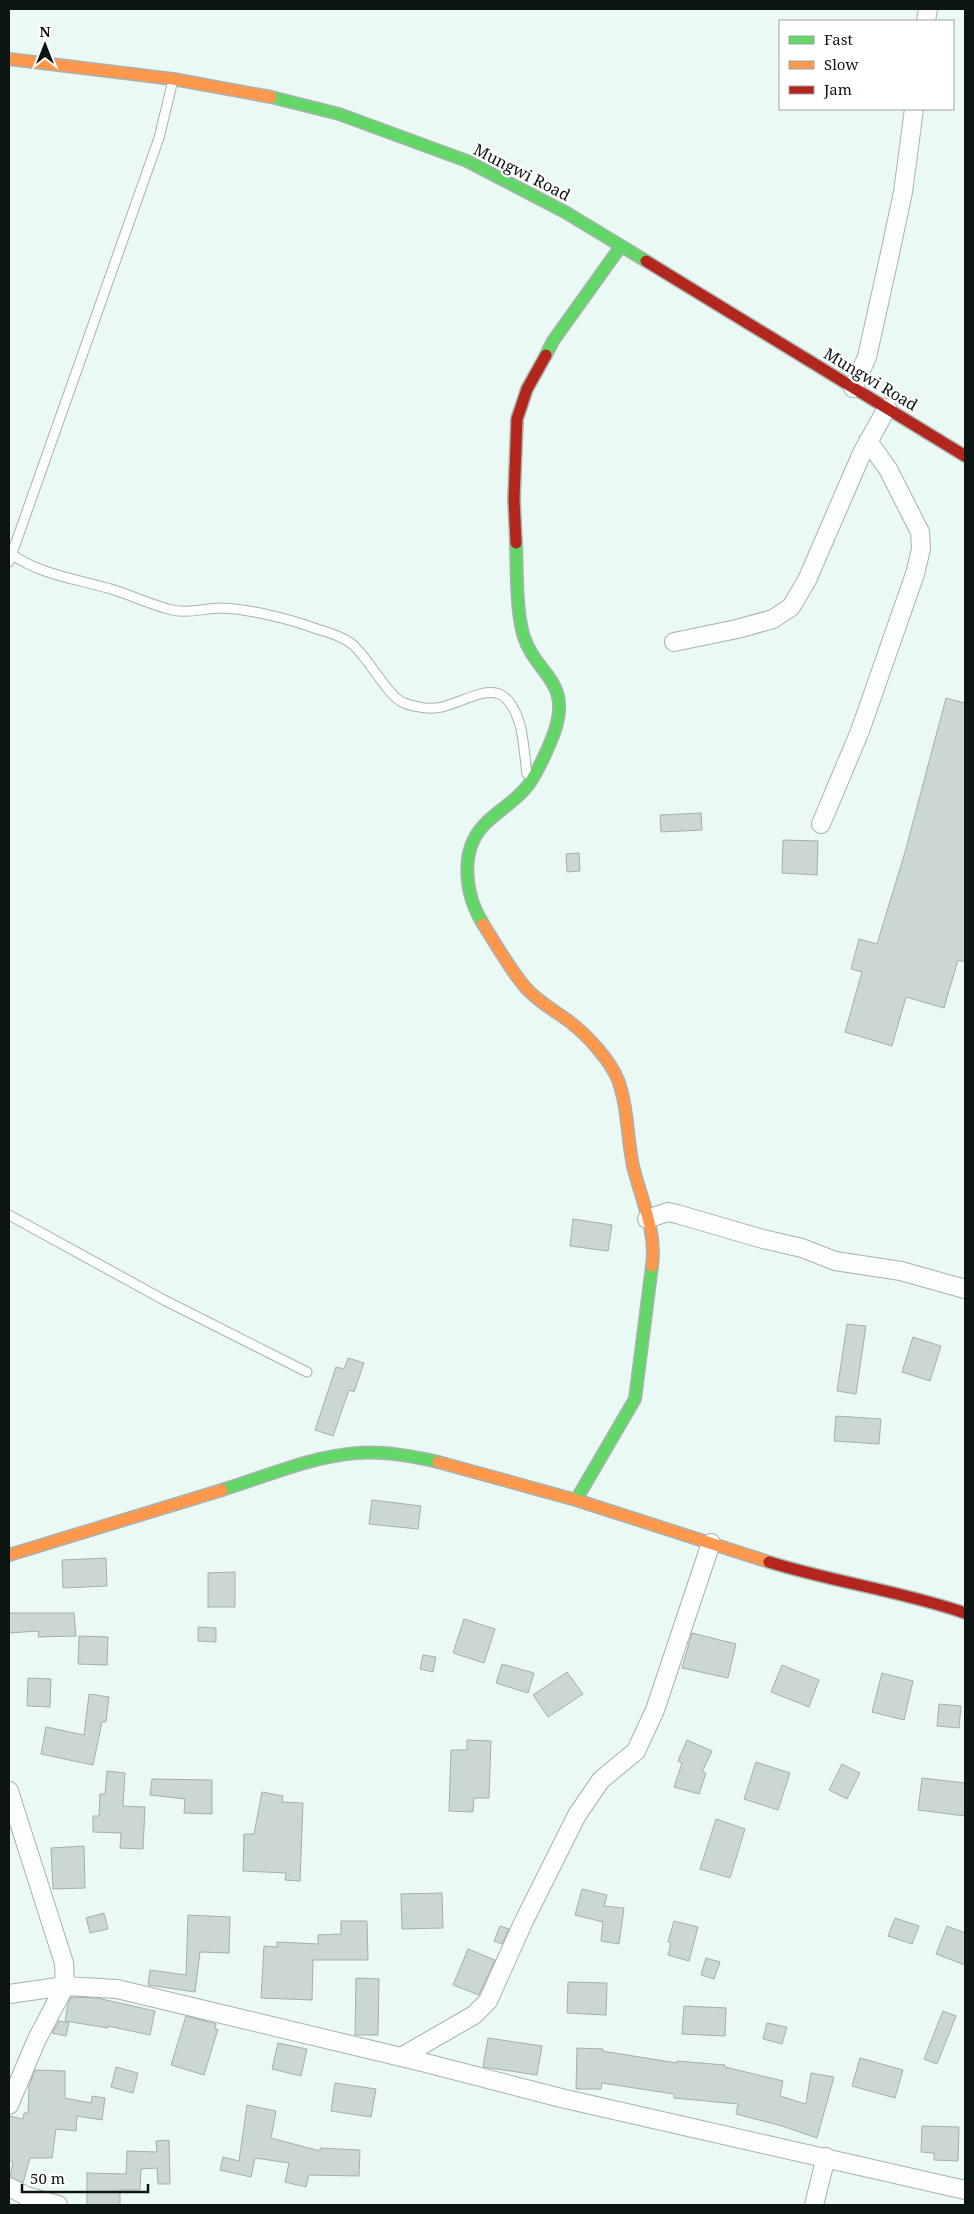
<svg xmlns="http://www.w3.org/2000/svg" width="974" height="2214" viewBox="0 0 974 2214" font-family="'Noto Serif',serif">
<rect width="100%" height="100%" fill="#ebf9f5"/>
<path fill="#cbd7d0" stroke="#a6afaa" d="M946 698 965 703V962L958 960 944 1008 906 997 892 1046 845 1032 862 972 851 969 859 939 877 944 905 852Z
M701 813 702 830 661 832 660 815Z
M783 840 818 841 817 875 782 873Z
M579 853 580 871 567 872 566 854Z
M573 1219 612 1225 608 1251 570 1246Z
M847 1324 866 1326 856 1394 837 1391Z
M913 1337 941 1346 930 1381 902 1372Z
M348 1358 364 1363 354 1392 349 1390 333 1436 315 1430 336 1367 344 1369Z
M836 1416 881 1419 879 1444 834 1441Z
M372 1500 421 1506 418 1529 369 1524Z
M106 1558 107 1586 63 1588 62 1560Z
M235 1572V1607H208V1573Z
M9 1613H74L76 1636 38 1637 39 1631 9 1633Z
M464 1619 495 1629 484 1663 453 1653Z
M198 1627 216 1628V1642L198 1641Z
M692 1633 736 1644 728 1678 682 1668Z
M79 1636 108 1637 107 1665 78 1664Z
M423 1655 436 1657 433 1672 420 1669Z
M502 1664 534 1673 528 1693 496 1683Z
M782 1665 819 1680 809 1707 771 1692Z
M567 1672 583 1694 548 1717 533 1695Z
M882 1673 913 1681 904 1720 872 1712Z
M28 1678 51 1679 50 1707 27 1706Z
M89 1694 109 1697 106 1722H102L93 1765 41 1754 46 1727 84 1735Z
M939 1704 961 1706 959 1728 937 1726Z
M467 1740 491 1741 489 1798H474L473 1812 449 1811 451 1750H467Z
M687 1740 712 1751 702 1772 706 1773 699 1794 674 1787 682 1763 678 1761Z
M756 1762 790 1773 778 1810 744 1799Z
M842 1764 860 1773 847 1799 829 1790Z
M107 1771 125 1773 123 1806 145 1807 143 1849 120 1848 121 1833 93 1832V1816H99L100 1794H105Z
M922 1778 965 1783V1816L918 1810Z
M152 1779 212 1780V1814L184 1813 185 1799 150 1795Z
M262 1792 283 1796 282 1802 303 1803 300 1881 285 1880 286 1873 243 1871 244 1834H254Z
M716 1819 745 1829 730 1878 700 1869Z
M84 1846 85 1888 53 1889 51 1848Z
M582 1889 607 1895 604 1906 624 1908 619 1944 601 1941 603 1922 575 1915Z
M442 1893 443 1928 402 1929 401 1894Z
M104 1913 108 1929 90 1933 86 1918Z
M188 1915 230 1917 229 1953 200 1952 195 1992 148 1985 150 1970 186 1975Z
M895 1918 919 1926 912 1944 888 1936Z
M341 1921H367L368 1960H313L312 2000 261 1998 264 1946 277 1947V1942L318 1944V1935L341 1934Z
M674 1921 698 1927 689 1961 668 1955 671 1943 668 1942Z
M500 1926 509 1929 502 1944 494 1941Z
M947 1926 965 1933V1965L936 1954Z
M468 1949 495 1960 479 1995 453 1985Z
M706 1958 720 1962 714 1979 701 1975Z
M356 1978 379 1979 378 2035H355Z
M568 1982 607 1983 606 2015 567 2013Z
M71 1997 97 1998 155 2011 150 2035 108 2026V2028L65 2021 68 2004Z
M684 2006 726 2008 725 2036 682 2034Z
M943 2011 956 2016 937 2064 924 2059Z
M186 2016 216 2024 215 2029H218L204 2075 171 2065Z
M59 2021 69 2023 66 2036 52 2033Z
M767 2023 787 2027 782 2044 763 2039Z
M488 2038 542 2046 537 2075 483 2067Z
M278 2043 307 2049 301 2076 272 2069Z
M577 2048 603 2049 602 2051 677 2063V2061L725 2065V2067L783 2081 780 2096 806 2104 811 2073 834 2077 817 2138 782 2126 736 2114 738 2104 674 2098V2094L602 2083 601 2089H576Z
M860 2058 903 2070 895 2098 852 2086Z
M116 2067 138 2073 133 2093 111 2087Z
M35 2070 65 2071V2098L91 2103 92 2096 105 2098 102 2120 77 2116 76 2131 56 2129 52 2158H30L23 2183 10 2177 13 2162 9 2161V2116L23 2119 24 2113H28L29 2086Z
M335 2083 376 2089 371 2117 331 2111Z
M247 2105 276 2111 271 2138 320 2151V2148L360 2150 359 2176 309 2175 306 2187 285 2182 289 2163 255 2158 251 2177 220 2170 223 2157 239 2161Z
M922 2126 959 2127 958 2161 934 2160V2153L921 2152Z
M169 2140 170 2184H158L157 2168 141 2169 140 2190H120V2205H87V2173L126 2174 127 2151 157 2152 156 2141Z"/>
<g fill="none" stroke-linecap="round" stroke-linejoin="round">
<g stroke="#a7b2af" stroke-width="11">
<path id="lane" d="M11 554C41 575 77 579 111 589 131 595 151 605 172 610 188 614 205 608 221 608 250 609 290 619 317 629 328 632 343 637 352 644 368 657 388 697 404 703 414 707 431 710 442 707 479 697 506 671 521 729 524 743 525 759 527 774
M9 562 159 138 173 80
M9 1215 164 1300 307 1372"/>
</g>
<g stroke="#a7b2af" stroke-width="20">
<path id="street" d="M926 21 928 9
M853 388 867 357 889 258 903 192 914 109
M674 642 737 629 773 619 791 607 807 580 862 453 887 408
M821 824 860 731 915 574 921 549 920 532 888 469 868 441
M647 1219 668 1212 677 1214 763 1239 802 1248 835 1261 901 1271 965 1289
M9 1791 64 1963 65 1986 37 2039 9 2105
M9 1994 65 1986 117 1989 422 2062 561 2098 965 2190
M401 2057 474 2015 488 2001 523 1923 577 1815 601 1780 636 1751 655 1710 711 1543
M9 2187 26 2196 58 2205
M814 2205 826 2157"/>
</g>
<g stroke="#a7b2af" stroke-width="14">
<path id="fast" d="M271 97 339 114 467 161 565 212 646 261
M546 355 553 341 621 246
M483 924C465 895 459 851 484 825 498 810 517 801 529 784 538 771 549 747 554 733 573 680 535 675 523 634 516 608 517 570 516 543
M222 1490C267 1476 312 1456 358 1453 385 1451 412 1456 438 1462
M576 1500 635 1399 652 1266"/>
</g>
<g stroke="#a7b2af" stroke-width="14">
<path id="slow" d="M9 59 173 79 271 97
M483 924C496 944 509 968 525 987 538 1002 554 1010 570 1022 587 1035 610 1060 618 1080 628 1107 627 1137 633 1166 641 1199 657 1231 652 1266
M438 1462 576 1500 769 1562
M9 1555 222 1490"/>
</g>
<g stroke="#a7b2af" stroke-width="14">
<path id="jam" d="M646 261 965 456
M516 543 514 499 517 419 527 389 546 355
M769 1562C833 1582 901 1591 965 1613"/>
</g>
<use href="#lane" stroke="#fcfefe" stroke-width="9"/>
<use href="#street" stroke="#fcfefe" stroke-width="18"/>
<use href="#fast" stroke="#63d668" stroke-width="11"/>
<use href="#slow" stroke="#ff974d" stroke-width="11"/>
<use href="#jam" stroke="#b3261e" stroke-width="11"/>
</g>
<g text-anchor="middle" stroke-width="4.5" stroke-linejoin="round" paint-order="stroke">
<g font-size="16" fill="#0c1513" stroke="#fff">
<text transform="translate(522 172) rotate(27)" y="6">Mungwi Road</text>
<text transform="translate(871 379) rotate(31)" y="6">Mungwi Road</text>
</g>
</g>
<rect width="974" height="2214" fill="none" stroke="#0c1513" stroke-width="20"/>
<rect x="779" y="20" width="175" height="90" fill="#ffffff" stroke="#9ea1a1"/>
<rect x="789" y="36" width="25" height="8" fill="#63d668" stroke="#9ea1a1"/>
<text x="824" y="45" font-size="15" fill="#0c1513">Fast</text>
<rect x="789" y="61" width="25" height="8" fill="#ff974d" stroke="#9ea1a1"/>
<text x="824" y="70" font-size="15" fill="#0c1513">Slow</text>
<rect x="789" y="86" width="25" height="8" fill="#b3261e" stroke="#9ea1a1"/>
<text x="824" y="95" font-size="15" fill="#0c1513">Jam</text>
<g transform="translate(45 45)" stroke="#ffffff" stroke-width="4" paint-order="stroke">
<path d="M0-4L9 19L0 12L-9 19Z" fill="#0c1513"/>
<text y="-8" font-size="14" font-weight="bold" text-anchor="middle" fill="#0c1513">N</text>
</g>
<path d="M22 2184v8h126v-8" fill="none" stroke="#0c1513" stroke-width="2.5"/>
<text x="30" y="2184" font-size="15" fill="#0c1513" stroke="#ffffff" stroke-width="4" paint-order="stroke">50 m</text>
</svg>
